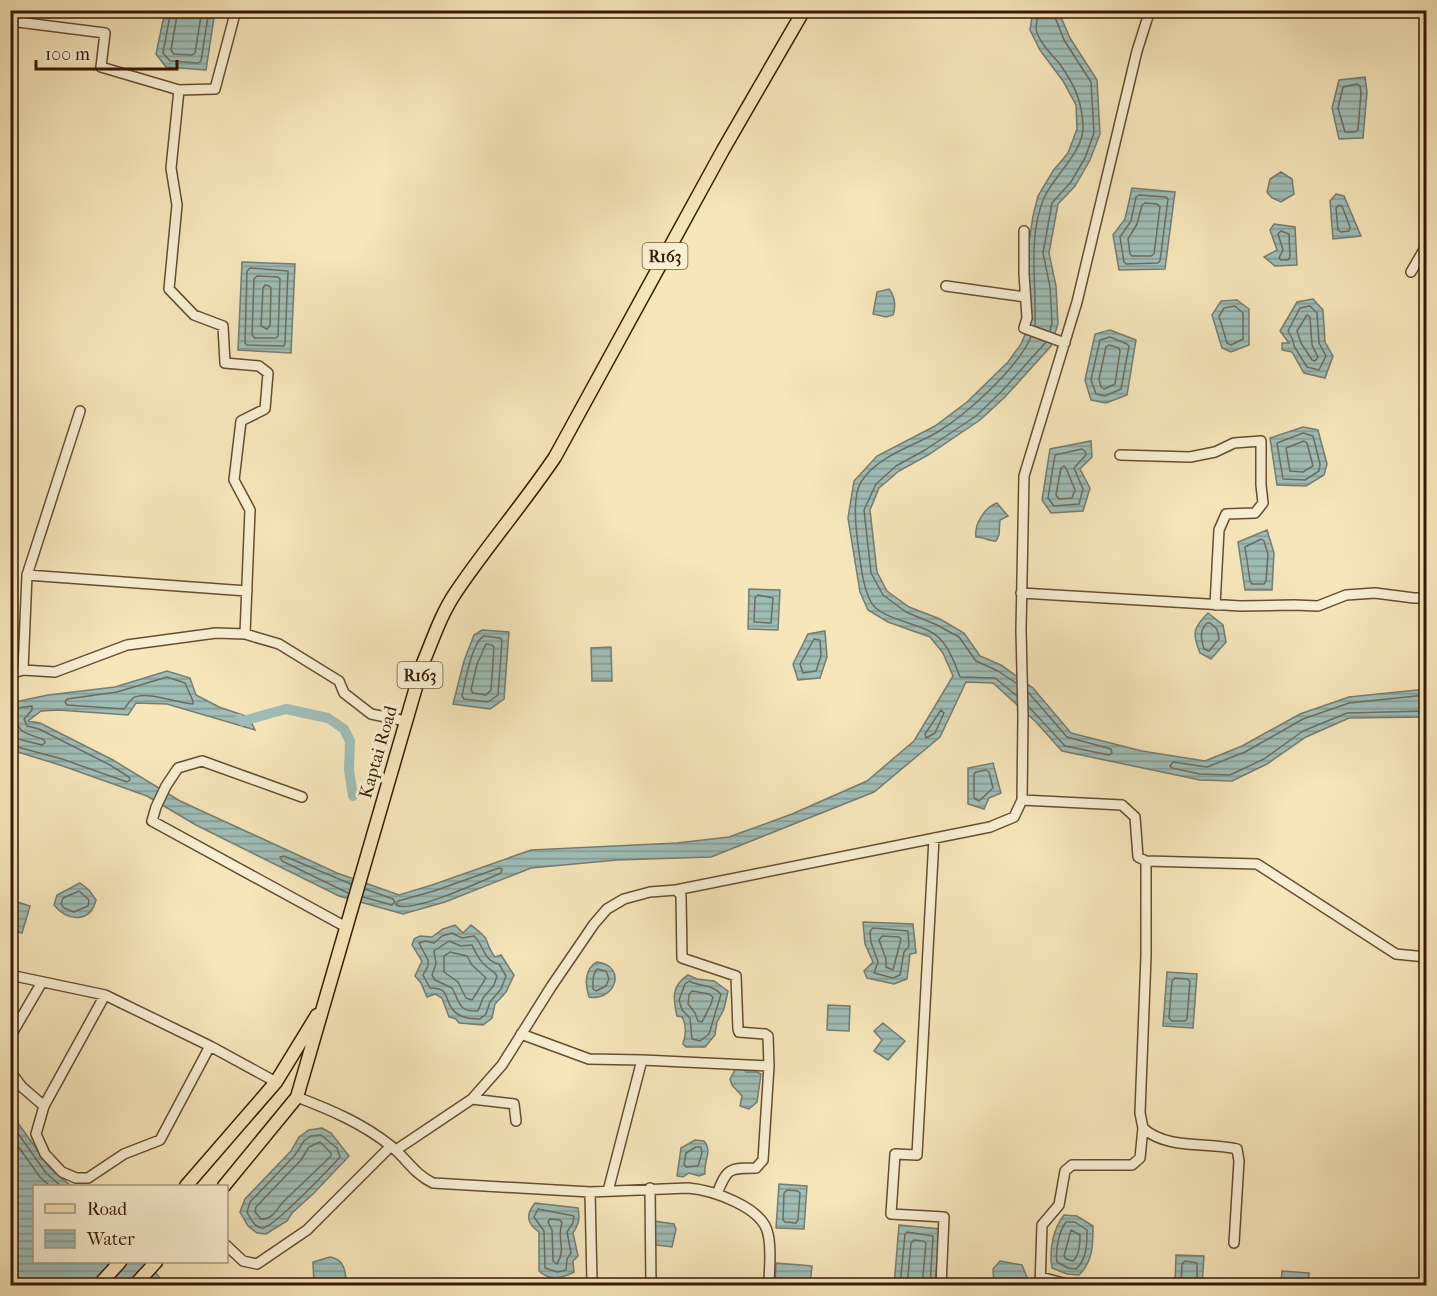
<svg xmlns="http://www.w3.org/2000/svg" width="1437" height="1296" viewBox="0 0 1437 1296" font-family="'IM FELL French Canon',serif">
<defs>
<pattern id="water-rules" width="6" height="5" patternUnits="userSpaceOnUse" patternTransform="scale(1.5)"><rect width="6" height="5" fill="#9fbeb8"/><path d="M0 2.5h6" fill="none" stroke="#839a93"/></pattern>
</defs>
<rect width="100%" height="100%" fill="#f6e6ba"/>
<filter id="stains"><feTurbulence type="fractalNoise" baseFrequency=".00333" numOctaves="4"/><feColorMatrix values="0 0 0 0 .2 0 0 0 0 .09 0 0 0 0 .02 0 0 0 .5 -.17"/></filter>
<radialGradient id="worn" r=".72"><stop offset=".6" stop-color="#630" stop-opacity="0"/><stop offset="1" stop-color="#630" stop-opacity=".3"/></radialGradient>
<path fill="url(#water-rules)" stroke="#767c70" stroke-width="1.5" d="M1033 10 1061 11 1060 15 1070 38 1097 80 1100 134 1090 160 1075 186 1058 204 1049 253 1056 286 1058 324 1051 346 1005 397 980 420 928 455 899 471 879 488 870 510 877 572 887 591 909 607 940 619 964 633 980 656 1001 665 1033 688 1071 733 1142 751 1205 761 1242 746 1300 714 1349 697 1426 689V717L1349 718 1306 737 1267 764 1232 781 1200 780 1062 751 1036 722 993 683 966 682 940 737 874 792 711 857 617 860 531 868 445 902 403 914 339 896 196 825 147 796 60 765 11 750 10 703 48 695 115 687 167 671 190 678 196 695 219 707 249 717 255 730 167 704 136 703 128 715 58 710 41 711 28 721 40 723 113 760 180 801 337 873 399 895 432 885 531 850 677 843 729 837 792 814 867 781 914 741 953 676 943 653 930 637 888 622 868 610 860 592 848 518 854 481 877 456 935 426 967 402 1008 362 1021 344 1029 325 1028 249 1033 216 1038 196 1053 171 1068 153 1077 129 1076 105 1063 81 1040 50 1030 30Z
M165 11H215L206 70 166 67 156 54Z
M1365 77 1367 92 1363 138 1339 139 1332 108 1339 80Z
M1281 172 1292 179 1294 194 1281 202 1272 198 1267 192 1270 179Z
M1132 188 1175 192 1165 269 1119 270 1113 235 1125 219Z
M1336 194 1344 196 1361 236 1333 239 1330 201Z
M1274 224 1295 227 1297 265 1275 266 1264 257 1277 250 1270 230Z
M242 262 295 264 291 353 238 350Z
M889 289C895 296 896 307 893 315L886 317 873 314 877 292Z
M1313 299 1323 310 1325 342 1333 356 1325 378 1304 373 1292 352 1282 350V343H1289L1280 331 1297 302Z
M1237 300 1249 309V345L1231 352 1222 348 1212 315 1221 301Z
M1110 330 1136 340 1127 395 1106 403 1091 400 1085 380 1095 334Z
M1303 427 1318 430 1327 464 1324 475 1306 486 1277 485 1270 438Z
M1091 441 1092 457 1080 469 1090 488 1083 511 1051 513 1042 500 1050 449Z
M997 503 1008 516 1000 520 999 535 996 541C989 541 983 537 976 537 974 524 985 507 997 503Z
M1267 530 1274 553 1272 590H1245L1238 542Z
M749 589 780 590 778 630 748 629Z
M1208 613 1223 625 1226 642 1211 659 1200 653C1192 633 1193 628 1208 613Z
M482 630 509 632 504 699 490 709 453 704 464 661 474 635Z
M825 631 827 657 820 678 798 680 793 664 808 634Z
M611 647 612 681H592L591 648Z
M993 763 1001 793 989 798 984 809 968 804V768Z
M80 883 89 890 96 900C90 924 67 921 54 905L57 895Z
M11 900 30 906 22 933 11 930Z
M863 922 913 924 916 953 910 954 907 979 894 984 867 978 864 971 873 962 865 944Z
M455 925 463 933 471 925C476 929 483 934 486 939 489 947 490 951 495 957L501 955 514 975 506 992 495 1004 492 1018 483 1025 459 1023 456 1019 449 1017 442 998 435 994 427 997 421 983 415 976 422 961 412 945 414 939 420 936 432 937 443 929Z
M597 962C628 966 615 1002 589 997 585 985 584 969 597 962Z
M1167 972 1197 974 1193 1028 1163 1026Z
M688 975 697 979 714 981 728 991 724 1009 717 1022 715 1035 705 1047H686L683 1044C686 1035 687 1026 682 1017L677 1016C673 999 671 986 688 975Z
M828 1005 850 1006 849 1031 827 1030Z
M883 1023 905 1041 888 1060 874 1051 882 1040 874 1031Z
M736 1068H744L746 1072H757L761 1074 757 1102 749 1109 740 1106 742 1096 732 1085 730 1079Z
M10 1112 51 1169 71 1186H34V1262H146L166 1285H11Z
M322 1128 331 1133 349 1156 314 1193 292 1213 287 1221 266 1234 257 1233 248 1226 240 1212 245 1199 291 1151 299 1137 309 1130Z
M695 1140 704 1141C713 1151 703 1162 705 1174L699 1176 689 1173 683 1177 677 1176 681 1148Z
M779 1184 807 1186 804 1229 776 1228Z
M535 1203 578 1208C580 1218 579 1224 573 1233L578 1256 573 1261 574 1272C563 1278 549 1281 539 1271V1232C526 1223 526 1214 535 1203Z
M1064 1215 1077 1216 1093 1226C1093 1245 1093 1261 1079 1275L1067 1274 1052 1268C1049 1250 1053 1229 1064 1215Z
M654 1221 674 1224 676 1229 672 1247 657 1245 653 1243Z
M899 1225 940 1229 935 1285 894 1286Z
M1176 1255 1204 1256 1202 1285H1175Z
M330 1257C345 1259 346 1273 346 1285H314L313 1262Z
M1000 1261 1022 1265 1030 1285H994L993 1269Z
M776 1263 812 1266 810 1285H775Z
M1282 1271 1309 1273 1308 1285H1281Z"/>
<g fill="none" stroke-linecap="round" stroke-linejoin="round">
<path stroke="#6c6c5e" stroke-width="1.5" d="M171 10 163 53 170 61 198 63 201 61 209 10
M178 10 171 50 174 54 192 55 195 53 202 10
M1357 84 1360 86 1361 93 1358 130 1355 132H1345L1338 108 1343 87Z
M1139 195 1166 197 1168 199 1160 261 1158 263 1126 264 1124 262 1120 237 1131 221 1136 197Z
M1145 203 1157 204 1160 207 1154 254 1151 256H1132L1130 254 1128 239 1137 224 1142 205Z
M1339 205 1342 206 1350 227 1349 231 1341 232 1338 230 1336 208Z
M1281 231 1289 234 1290 257 1288 260H1281L1279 258 1283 250 1278 234Z
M250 268 288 271 285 343 284 346 247 345 245 343 247 271Z
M257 276 278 277 280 279 278 336 276 338H255L252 335 254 279Z
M265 285 269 286 271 288 270 326 267 329 261 326 263 288Z
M1235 306 1243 313V339L1231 345 1227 343 1219 316 1224 308Z
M1310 306 1317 313 1319 343 1326 356 1319 370 1307 367 1294 346 1293 340 1288 331 1300 308Z
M1307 315 1310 317 1312 345 1318 357 1315 361 1312 360 1301 343 1297 331Z
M1035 326C1037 284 1027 238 1044 198 1054 175 1084 152 1083 126 1082 100 1074 84 1059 63 1051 54 1038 41 1036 29 1036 23 1038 16 1039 10
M1050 331 1052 323 1050 287 1043 253 1052 203 1071 182 1085 158 1094 133 1091 82 1064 40 1055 17V10
M1110 337 1127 344 1129 346 1121 389 1105 396 1096 394 1091 380 1100 340Z
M1109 345 1119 348 1120 351 1115 384 1104 389 1101 387 1099 379 1106 347Z
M1303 433 1313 436 1320 464 1319 471 1305 480 1283 479 1277 443Z
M1304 441 1307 443 1313 466 1303 472 1290 471 1286 448Z
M1082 449 1085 451 1086 455 1074 468 1083 489 1079 504 1054 506 1048 498 1055 455Z
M1064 466 1066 468 1075 490 1072 498 1059 499 1056 495 1061 468Z
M1261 539 1264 541 1268 554 1266 581 1264 584H1252L1250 581 1245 547Z
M758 595 773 598 771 623 754 622 755 598Z
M1207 623H1210L1217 629 1219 639 1209 651 1204 649C1201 639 1199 631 1207 623Z
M484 636 500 638 502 640 498 695 488 702 464 699 462 696C465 682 472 642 484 636Z
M814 639 820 640 821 656 816 671 803 673 800 664Z
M486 644 492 645 494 647 491 690 486 695 473 693 471 690 477 664Z
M167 677 185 683 193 701V704C179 704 147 690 133 698 130 700 127 706 124 709L67 705 65 702 67 699 117 692Z
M1016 683 998 671 976 661 959 637 937 625 906 612 883 595 871 573 864 510 876 484 896 466 925 450 976 416 1001 392 1046 342
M1028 692 1067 737 1111 749 1112 753 1109 755 1065 746 1029 707
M1426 695 1349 703 1303 719 1245 752 1207 767 1173 762 1170 766 1172 768 1200 774 1230 775 1264 759 1303 731 1347 713 1426 711
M1017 696 995 678 960 677C954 662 947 640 931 632 916 623 879 618 871 602 862 585 861 564 858 545 856 529 852 497 861 482 876 457 911 447 936 433 966 415 1017 369 1031 337
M10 709 32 706V710L24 719 27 726 39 729 110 765 129 777 130 780 127 782 62 759 10 745
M941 710 944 713 935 733 926 738 925 734Z
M10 716 16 717C18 736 30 733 44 740L45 743 42 745 10 737
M986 770 989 772 993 788 979 801 974 798V774L976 772Z
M499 868 502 869 501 873C482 881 411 914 396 905L398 901 434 891Z
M79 891 89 900 88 906 74 912 64 908 61 904 63 898Z
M348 893 282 861 280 857 284 856 351 884
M363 897 392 905 395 902 393 899 365 889
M873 928 908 931 909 946 904 952 900 975 893 978 874 973 878 962 871 942 870 931Z
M452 933 462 938 474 936C484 945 483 961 499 964L506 976 501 989 490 1002 486 1014 480 1019C470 1019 459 1018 453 1010 443 998 451 988 430 988L423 975 428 966V960L419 943 425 941 434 943 442 936Z
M882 936 899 937 901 939 893 970 886 967V959L879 940Z
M449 941 461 946 472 945C476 953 479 961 486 966 491 971 494 970 497 976L494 985 483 998 478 1011C458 1012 460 1002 452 988L435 980 432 975 436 964 434 951Z
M450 952 467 956 472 965 486 978 472 1000 466 998 458 982 444 972V956Z
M597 969 606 971 609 979 606 986 596 991 593 989C593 982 592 975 597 969Z
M1175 978 1187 979 1190 981 1187 1019 1185 1021H1172L1169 1018 1172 981Z
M689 981C700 987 712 984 721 994L709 1034 700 1041 692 1039 690 1018 682 1010 679 1000 685 984Z
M692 991 709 994 713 997 711 1004 702 1022 698 1021 695 1013 688 1004 689 995Z
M10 1122 46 1173 61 1186
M10 1135 40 1177 50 1186
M321 1135 337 1148 340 1157C330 1168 274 1227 263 1228 255 1228 250 1218 247 1212L250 1202 295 1155 304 1141 311 1136Z
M320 1142 331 1153V1156L282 1203C277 1210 271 1220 261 1219L255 1212 256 1207 301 1160 309 1147Z
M696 1147H701L702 1153 698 1166 686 1167 684 1164 686 1153Z
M787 1190 798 1191 800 1193 798 1220 796 1223 785 1222 783 1220 784 1193Z
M538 1209 574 1216 573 1223 567 1232 571 1253 567 1259 566 1270 557 1272 545 1268 544 1231 534 1217Z
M550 1219 560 1220 562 1223C556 1239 567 1248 557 1264L553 1261 552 1230 548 1222Z
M1066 1222H1075L1087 1230C1087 1244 1087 1259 1076 1269L1068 1268 1057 1262C1055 1251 1059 1231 1066 1222Z
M1071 1230 1080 1235C1080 1243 1079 1256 1073 1261L1066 1259 1064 1256Z
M900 1286 905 1234 907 1232 933 1236 930 1286
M907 1286 911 1243 914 1240 923 1241 926 1243 922 1286
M1181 1286 1182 1264 1185 1261 1197 1263V1286"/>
<path stroke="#9fbeb8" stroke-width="10" d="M239 719 243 721 286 709 328 718 344 729 350 741 349 770 353 796"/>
<g stroke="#684c32" stroke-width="12">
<path id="minor" d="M10 21 105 33 101 67 179 90 215 89 236 10
M179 90 171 168 177 205 169 289 194 315 223 326 225 363 259 366 268 373 265 409 241 421 234 480 250 510 245 634
M1024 231V274L1027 318 1024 328 1065 343
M1411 272 1426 246
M946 286 1025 297
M1120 455 1190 457 1215 452 1234 443 1261 441V485L1263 503 1255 513 1226 514 1219 530 1215 605
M27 575 80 411
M1021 593 1241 606 1294 605 1318 606 1346 595 1375 593 1414 598H1426
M23 670 55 672 127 645 216 633 245 634 279 644 339 681 344 693 371 714 406 721
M10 674 23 670 27 575 247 591
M302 797 202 761 178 768 166 786 156 807 152 821 346 927
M1022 800 1122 805 1135 817 1138 857 1146 861V956L1140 1113 1143 1128 1140 1158 1132 1165H1072L1065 1171 1059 1205 1042 1225 1040 1286
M934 838 917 1155 895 1154 891 1214 944 1217 941 1286
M1146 861 1257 864 1396 954 1426 957
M10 975 105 995 210 1046 276 1082
M105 995 44 1106 36 1134 45 1154 62 1172 76 1178H88L124 1154 160 1140 210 1046
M521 1034 589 1059 642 1060 608 1191
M10 1037 42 982
M642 1060 769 1066 768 1036 765 1034 739 1032 738 1029 736 976 682 958 681 895 676 890
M10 1071 22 1087 44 1106
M297 1097C331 1110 362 1123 391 1146 407 1159 414 1174 433 1183L590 1192 688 1188C712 1190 763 1207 768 1234 772 1251 769 1269 769 1286
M472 1099 514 1104 516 1121
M1143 1128C1167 1150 1207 1142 1237 1149L1239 1161 1234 1243
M396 1150 472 1099 502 1065 551 987 594 924 607 909 624 899 650 892 676 890 990 827 1014 817 1022 800 1023 716 1021 630 1024 476 1077 302 1137 51 1150 10
M650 1188 651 1286
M590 1192 592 1281
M717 1194C727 1168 729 1168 756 1168L763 1160 769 1066
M226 1245 243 1261 257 1264 307 1230 391 1146
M1041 1277 1074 1286"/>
</g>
<g stroke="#381904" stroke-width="15">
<path id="major" d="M186 1186 276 1082 317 1015
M224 1186 297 1097 423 663C433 639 441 614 456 592 487 546 524 503 555 457L723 150 804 10
M98 1286 120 1262
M134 1286 156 1262"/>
</g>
<use href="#minor" stroke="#f9efd2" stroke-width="9"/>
<use href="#major" stroke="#f6e6ba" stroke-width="12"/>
</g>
<g text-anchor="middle" stroke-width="6" stroke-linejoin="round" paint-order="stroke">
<g fill="#f9efd2" stroke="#725942" stroke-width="1.5">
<rect x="642.5" y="243" width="45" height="26" rx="4.5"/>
<rect x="397.5" y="662" width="45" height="26" rx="4.5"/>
</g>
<g font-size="16" font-weight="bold" fill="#381904">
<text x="665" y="262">R163</text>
<text x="420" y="681">R163</text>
</g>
<g font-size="18" fill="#381904" stroke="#f9efd2">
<text transform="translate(378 752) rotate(-74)" y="6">Kaptai Road</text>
</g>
</g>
<rect width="1437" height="1296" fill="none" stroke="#f6e6ba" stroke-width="36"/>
<rect x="12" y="12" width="1413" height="1272" fill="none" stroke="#381904" stroke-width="3"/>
<rect x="18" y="18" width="1401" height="1260" fill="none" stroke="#381904" stroke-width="1.5"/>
<rect x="33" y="1185" width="195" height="78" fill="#f9efd2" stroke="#ac9980" stroke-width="1.5"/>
<rect x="45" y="1204" width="30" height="9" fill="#f6e6ba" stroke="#ac9980" stroke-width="1.5"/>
<text x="87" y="1215" font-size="18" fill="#381904">Road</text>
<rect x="45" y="1230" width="30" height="18" fill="url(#water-rules)" stroke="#ac9980" stroke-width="1.5"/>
<text x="87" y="1245" font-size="18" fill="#381904">Water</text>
<path d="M36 60v9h141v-9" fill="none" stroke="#381904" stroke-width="3"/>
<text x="45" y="60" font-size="18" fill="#381904" stroke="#f9efd2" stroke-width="4.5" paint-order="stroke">100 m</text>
<rect width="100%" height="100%" filter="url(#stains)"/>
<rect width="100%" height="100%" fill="url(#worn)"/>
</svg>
